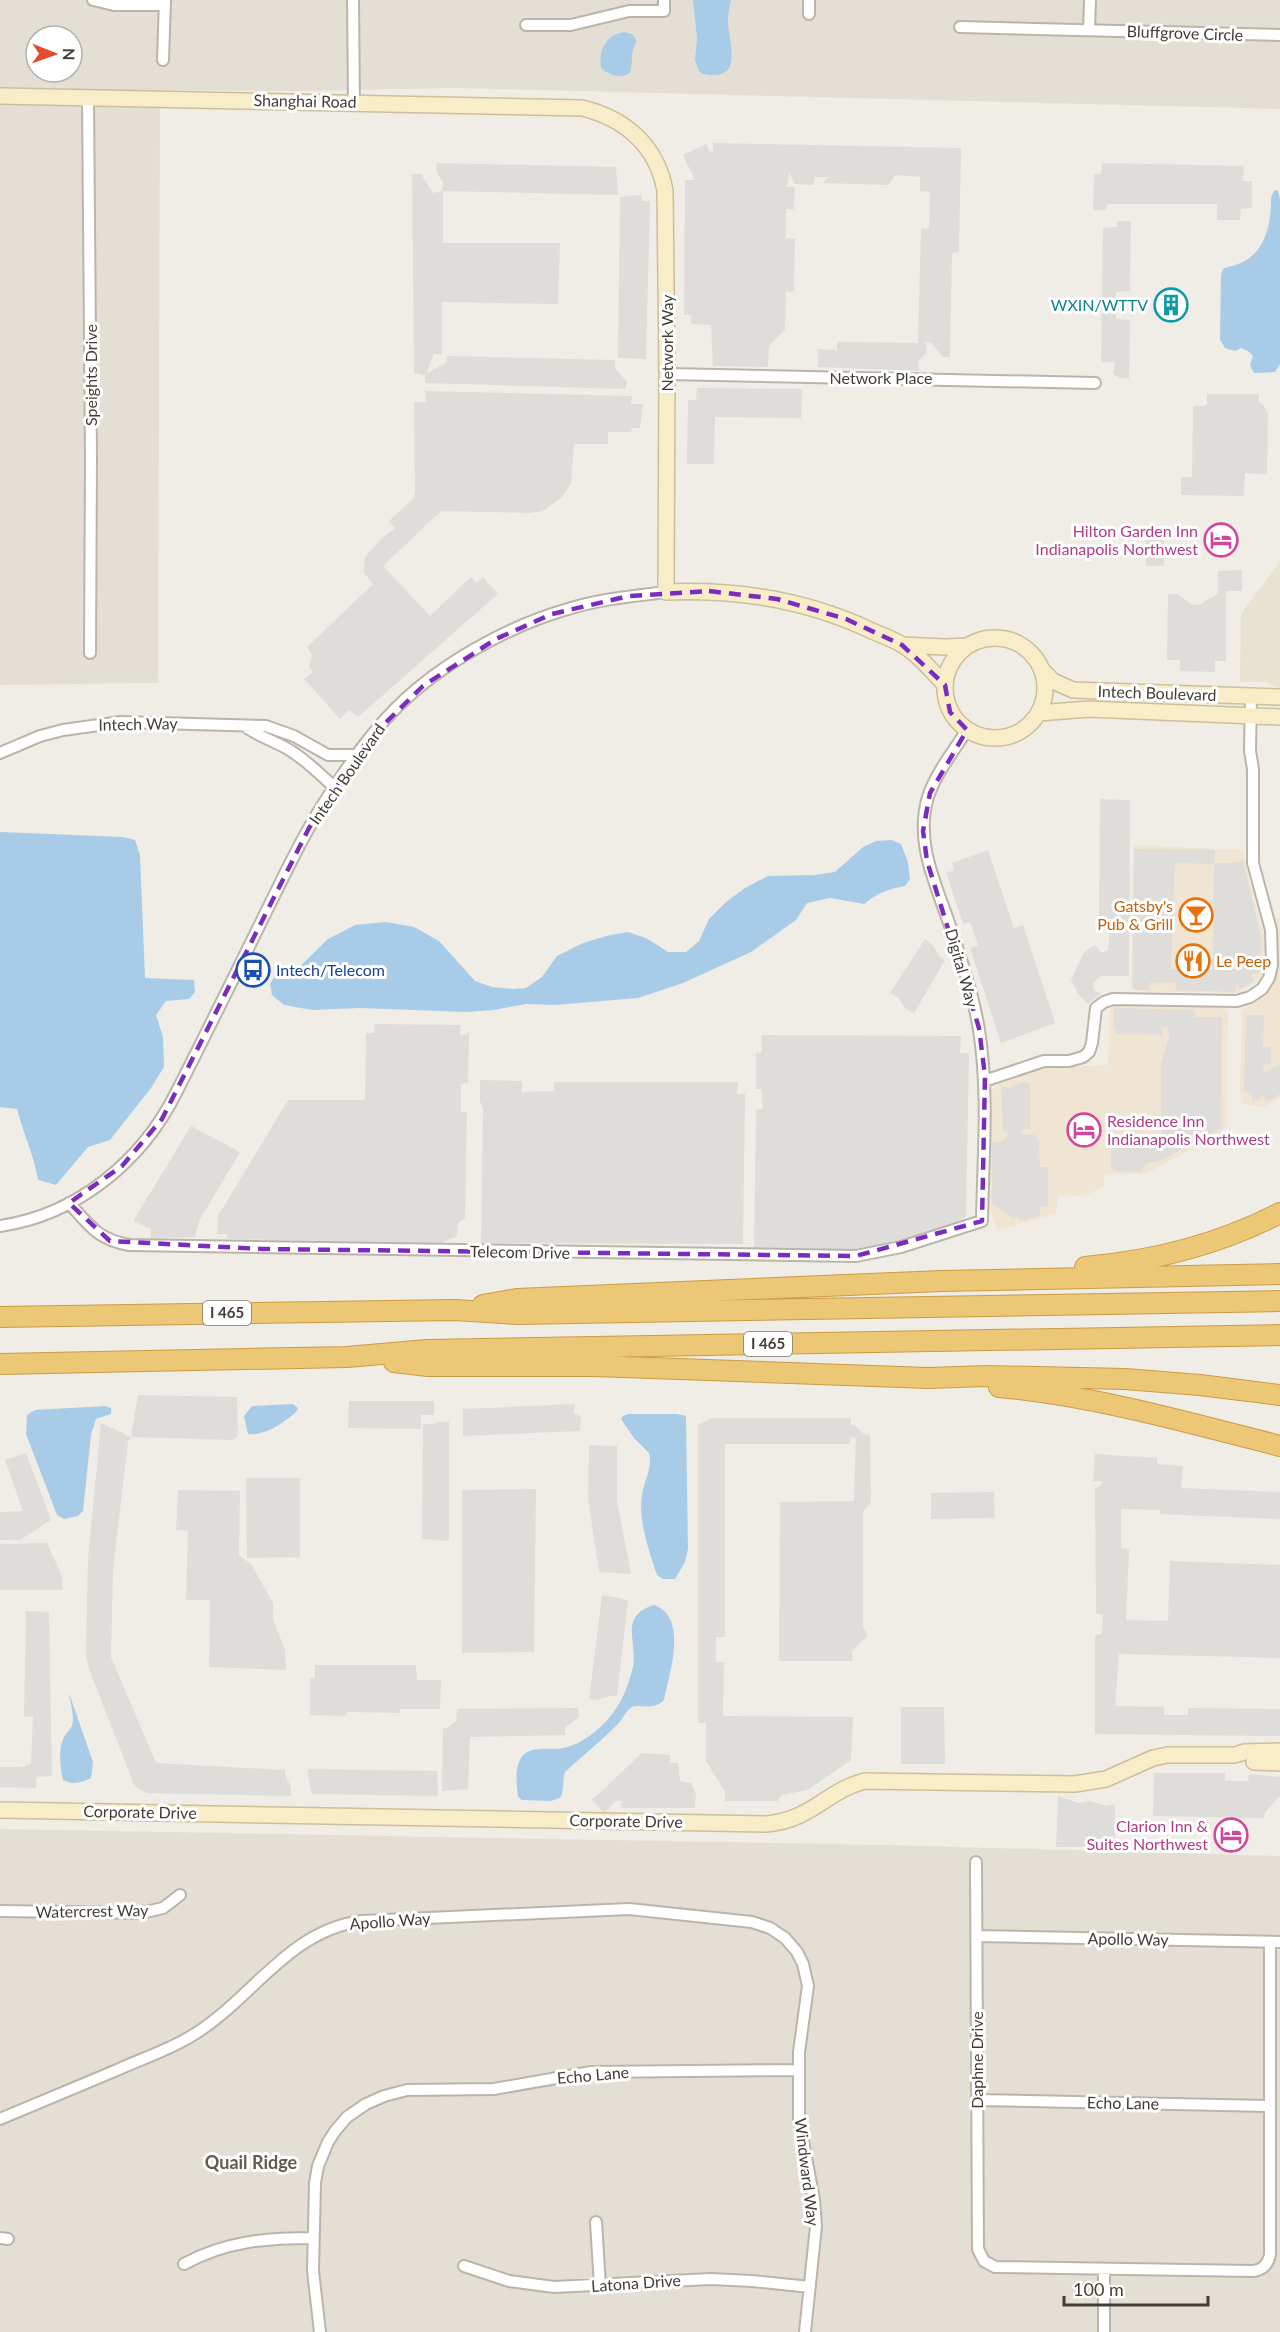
<svg xmlns="http://www.w3.org/2000/svg" width="1280" height="2332" viewBox="0 0 1280 2332" font-family="Lato,sans-serif">
<rect width="100%" height="100%" fill="#f0ede6"/>
<path fill="#e4dfd4" fill-rule="evenodd" d="M0 0H1280V109L455 88 297 91 0 90ZM36 36H72V72H36Z
M0 103 160 108 158 683 0 685Z
M0 1829 888 1845 1280 1856V2332H0Z"/>
<path fill="#f0e4d3" d="M1135 845 1242 850 1264 937 1263 973 1253 983 1237 993 1135 991 1131 988 1133 849Z
M1275 918H1280V1097L1263 1107 1243 1104 1240 1090 1242 1010 1261 999 1270 987 1278 959Z
M1114 1004 1219 1007 1228 1011 1226 1126 1220 1133 1146 1174H1105L1103 1187 1084 1196 1058 1195 1056 1214 997 1230 989 1206 992 1090 999 1084 1037 1069 1108 1065 1110 1010Z"/>
<path fill="#e8e2d1" d="M1280 562V688L1265 682H1240L1241 614Z"/>
<path fill="#dfddda" fill-rule="evenodd" d="M713 143 961 148 959 252 952 253 950 357H943L930 342 924 343 926 344 927 352 918 362 919 371 818 367V349L837 350V342L918 343 921 229 929 228 930 192 920 191V177L895 175 888 185 822 183 829 177H815L813 185 795 184 789 173 787 187H795L794 209H786V238L795 239 794 291 786 292 785 330 769 346 768 367 713 366 711 325 691 324V315H684L685 180H695L683 155 706 144 710 152 713 151Z
M437 163 616 167 618 195 443 191V243H560L558 304 442 302V354H434L426 374 447 362V356L615 360V368L627 382 625 389 425 383V375L414 373 412 174H421L433 193 442 191 443 183 436 171Z
M1102 163 1244 166 1243 181H1252V208L1241 209 1240 220H1217V204H1107L1106 210H1093L1094 174H1101Z
M641 195 642 201H650L646 359 618 358 620 197Z
M1117 221H1131L1130 291 1116 292V319L1130 320 1129 378H1120L1113 374 1115 362H1101L1103 228 1117 227Z
M697 388 802 389 801 418 715 417 714 464H687L688 400H696Z
M425 391 632 396 631 404H643L640 428H632L631 432H608V444H574L571 483 562 497 543 511 530 513 441 511 383 566 430 616 471 577 477 583 483 577 498 594 358 717 349 710 340 719 304 679 313 672 309 667 312 655 307 647 373 584 364 573 365 557 382 538 395 528 389 521 413 499 415 492 414 402H426Z
M1207 394H1259V403L1263 405 1268 413 1267 474 1245 473 1244 496 1181 495V477H1192L1193 406H1204L1207 404Z
M1146 540H1164V566H1146Z
M1242 570V591H1226V661H1215V672L1180 671V660H1167L1168 594H1178L1191 604 1199 605 1218 594V571Z
M1100 799 1130 800 1129 976H1101L1093 983 1094 990 1101 993 1088 1004 1078 994 1071 980 1084 952 1095 945 1101 953 1108 950 1110 926 1099 924Z
M1134 849 1215 850 1214 863H1236L1243 860 1261 938 1260 973 1250 974 1254 980 1241 989 1236 984 1235 992 1176 990V982L1149 983V990L1133 989ZM1175 863 1214 864 1213 969H1171Z
M988 850 1014 928 1023 925 1055 1023 1001 1043 970 948 978 945 970 922 963 924 946 872 954 871 952 863Z
M925 939 932 944 939 956 945 960 914 1013 905 1008 898 997 890 993Z
M1114 1008 1194 1010 1195 1017H1222L1221 1128 1162 1160 1145 1164 1142 1172 1115 1171 1111 1167V1144L1161 1145V1064L1169 1037 1168 1027H1162V1035L1117 1034 1114 1027Z
M1246 1015H1264L1263 1047H1271V1064L1263 1065 1264 1072 1280 1064V1094L1267 1101 1261 1094 1259 1100 1252 1101V1093L1244 1092Z
M375 1024 461 1025 460 1035 469 1034 468 1083 461 1084V1112H467L465 1218 458 1223 457 1236 441 1243 227 1239V1234H217L218 1216 288 1100H365L366 1033H374Z
M761 1035 961 1036 960 1053H969L966 1217 947 1227 895 1243 850 1250 754 1248 756 1110 763 1109 761 1089H756V1053L762 1052Z
M480 1080 522 1081V1092L554 1091V1082H738L737 1094H745L743 1244 481 1243 483 1109 480 1101Z
M1022 1082 1030 1083V1129H1021V1134L1035 1135 1039 1143 1040 1167H1048V1206L1039 1207 1041 1215 1020 1221 1018 1216 1013 1219 997 1206 992 1205V1142L1001 1143 1010 1132 1003 1131 1001 1087 1010 1088Z
M191 1126 240 1152 199 1221 195 1237 151 1238V1229L133 1221Z
M138 1395 237 1397 238 1436 232 1440 131 1437 128 1442 113 1570 111 1657 156 1763 285 1770V1775L291 1787V1796L147 1793 135 1787 89 1669 86 1653 88 1559 101 1423 131 1437Z
M349 1401H434V1415H421V1429L348 1428Z
M575 1404 574 1413 581 1417 580 1431 463 1436V1409Z
M711 1418H851V1425L856 1426 865 1435 870 1434 871 1502 863 1512V1628L868 1635 852 1651 853 1661H779L780 1502 854 1501 856 1438 851 1437 849 1444H725V1637H716V1662H724L723 1716 853 1717 851 1760 808 1790 781 1795 778 1801H725V1792L706 1761V1723H698V1425Z
M437 1422H449V1541L422 1539 423 1424H436Z
M589 1445 617 1446V1501L631 1574 599 1572 588 1498Z
M26 1453 51 1520 20 1540H0V1512L23 1511 5 1460Z
M1095 1454 1157 1458V1464L1183 1466 1181 1488 1280 1492V1519L1160 1514V1510L1121 1509V1548L1129 1549 1126 1620 1168 1621 1170 1561 1280 1565V1658L1119 1654 1115 1706 1164 1707V1715H1188V1708L1280 1709V1736L1095 1734V1635L1102 1634 1103 1615 1096 1614 1095 1489 1101 1485 1103 1481H1093Z
M246 1478H300V1557L247 1558Z
M536 1489 534 1652 462 1653V1490Z
M178 1490 240 1491 239 1555 251 1564 273 1603V1619L285 1650 286 1670 209 1667 210 1600H186L188 1531 176 1530Z
M994 1492 995 1518 931 1519V1493Z
M47 1543 62 1576 63 1590H0V1544Z
M602 1595 628 1600 617 1696H609L598 1700 589 1699Z
M26 1611 49 1612 52 1776 37 1777 36 1788 0 1787V1767H22L31 1764 33 1716 24 1717Z
M315 1665H416L417 1680H441L440 1709H400V1713L347 1712 346 1716 310 1715V1678H315Z
M901 1707H944L945 1764H901Z
M578 1708 579 1717 565 1728V1735L470 1737 468 1789 442 1791 443 1728H448L456 1721 457 1709Z
M642 1753 670 1755V1763H678L680 1781 691 1783 696 1794 695 1808H621L622 1801H616L604 1813 592 1800Z
M308 1769 437 1771 438 1796 312 1794 308 1777Z
M1154 1773H1225V1781H1248L1249 1774 1280 1777V1796L1265 1812 1264 1818 1153 1816Z
M1058 1796 1079 1803 1091 1801 1106 1806 1115 1804V1847H1056Z"/>
<path fill="#a8cce7" d="M693 0H731C730 6 728 13 728 19 728 43 746 82 703 74L699 71 695 60 697 38Z
M625 32 632 34 637 41C629 55 634 60 630 73 619 79 611 76 601 68 598 51 606 34 625 32Z
M1275 190 1278 191 1280 200V364L1275 372 1254 373 1250 365 1253 356 1248 351 1241 348 1235 351 1225 348 1220 340 1221 274 1224 268C1258 262 1268 240 1271 209 1271 201 1270 196 1275 190Z
M0 832 123 837 135 840 140 855 145 978 194 980 195 992 189 999 166 1001 156 1015 163 1037 164 1067 151 1088 110 1140 88 1147 56 1185 38 1180C34 1155 23 1133 17 1109L0 1107Z
M892 840 901 844 908 862 910 879 905 886C889 889 877 893 864 904L830 898 807 903 796 920 751 952 683 983 638 998 555 1005 526 1004 493 1010 467 1012 360 1008 312 1010 284 1005 272 995 270 984 276 974 295 971 328 939 355 925 386 922 414 927 439 941 475 981 492 987 514 989 526 988 542 977 557 956 583 943 610 935 628 932 646 938 668 952H686L699 941 709 919 726 902 745 888 768 876 815 875 835 872 863 847 876 841Z
M293 1404 298 1408 296 1412C283 1423 266 1436 248 1434L244 1416 252 1406Z
M105 1406 111 1408V1414L96 1419 91 1435 83 1511 78 1516 64 1519 57 1515 26 1434 27 1415 35 1410Z
M628 1414H677L686 1416 688 1549 685 1562 675 1579H663L657 1575C649 1551 638 1520 642 1495 644 1481 653 1467 649 1453L634 1438 621 1419 623 1416Z
M654 1605C689 1617 669 1674 664 1700 651 1713 637 1701 629 1709 625 1713 622 1720 618 1724 601 1741 582 1756 565 1772 562 1781 565 1790 560 1798L551 1801 522 1800 518 1797C516 1781 513 1754 533 1750 545 1747 558 1751 570 1746 588 1740 602 1727 613 1713 623 1700 629 1683 633 1667 638 1642 618 1616 654 1605Z
M69 1693 93 1762 91 1778C81 1783 73 1785 63 1780 60 1767 58 1749 64 1737 66 1733 70 1730 72 1726 75 1717 70 1702 69 1693Z"/>
<g fill="none" stroke-linecap="round" stroke-linejoin="round">
<g stroke="#bbb5a9" stroke-width="14">
<path id="street" d="M93 0 114 5H165
M353 0 354 102
M809 0V14
M526 25H571L629 11H664V0
M960 27 1280 35
M1089 30 1090 0
M163 60 165 0
M88 98 91 458 90 653
M667 374 1095 383
M245 726C260 738 279 742 294 753 309 763 321 775 334 787
M0 753 40 736 63 730 121 722 266 726 294 736 328 755H357
M984 1081 1044 1061H1069L1083 1057 1089 1052 1092 1043 1096 1008 1104 1002 1113 999 1237 1001 1250 997 1262 989 1269 978 1272 965 1271 930 1253 863V769L1250 751 1251 696
M69 1203C90 1226 97 1239 129 1245L856 1256 901 1247 982 1221C983 1158 989 1093 979 1030 973 993 960 956 948 920 934 880 915 840 928 797 936 773 953 752 967 730
M0 1226C77 1215 142 1161 176 1093 207 1032 237 971 267 910 286 872 304 833 327 798 347 767 370 734 396 708 440 664 508 626 568 609 600 599 633 596 666 592
M976 1862 978 2249 984 2261 995 2267 1253 2271C1263 2270 1268 2264 1270 2255V1942
M0 1911 141 1913 163 1908 180 1895
M977 1936 1280 1942
M977 2100 1269 2106
M0 2119C39 2103 78 2086 117 2070 141 2059 166 2051 188 2038 250 2003 287 1930 362 1921L629 1909 752 1922 770 1928 785 1938 797 1952 803 1964 808 1986 799 2052V2120L814 2200 816 2226 805 2332
M596 2222 600 2286
M0 2238 8 2239
M184 2264C226 2241 267 2238 313 2238
M464 2266 509 2281 554 2287 710 2279 752 2281 810 2287
M320 2332 313 2271 315 2183 318 2166 328 2142 335 2131 347 2117 366 2104 384 2096 407 2090 494 2089 591 2072 799 2070
M1104 2332V2269"/>
</g>
<g stroke="#cbbf9a" stroke-width="18">
<path id="secondary" d="M0 96 582 108C624 118 657 145 665 191L667 374 666 592C738 589 807 600 872 631 882 635 892 639 901 644 918 654 932 671 945 685
M945 688a50 50 0 1 1 100 0a50 50 0 1 1-100 0Z
M902 645 945 647 967 646
M1041 669 1053 681 1073 690 1280 697
M1038 713 1089 709 1280 717
M1254 1762 1280 1763
M0 1810 766 1824C813 1820 827 1790 865 1781L1075 1784 1106 1779 1153 1758 1168 1755H1235L1244 1752 1280 1751"/>
</g>
<g stroke="#ca9c46" stroke-width="22">
<path id="highway" d="M1085 1267C1154 1261 1218 1245 1280 1213
M483 1305 517 1299 942 1281 1280 1274
M0 1317 455 1310 518 1314 1280 1301
M394 1362 428 1366H595L928 1378 988 1376 1125 1379 1200 1385 1280 1395
M0 1364 347 1357 427 1350 1280 1335
M999 1387C1095 1396 1187 1422 1280 1446"/>
</g>
<use href="#street" stroke="#fff" stroke-width="10"/>
<use href="#secondary" stroke="#f8edc8" stroke-width="15"/>
<use href="#highway" stroke="#ecc775" stroke-width="20"/>
</g>
<path fill="none" stroke="#7b2cbf" stroke-width="4.5" stroke-dasharray="12 8" stroke-linejoin="round" d="M709 591 777 599 846 619 902 645 945 685 950 712 967 730 930 793 923 831 927 861 979 1028 985 1076 982 1221 856 1256 262 1249 110 1241 69 1203 122 1166 162 1119 309 828 367 741 423 686 496 639 552 614 629 596Z"/>
<defs>
<g id="building-ring" transform="scale(1.725)"><circle r="9.5" fill="#fff" stroke="#0f9aa8" stroke-width="1.5"/><path d="M-4-6H4V6H1V3H-1V6H-4ZM-2.5-4.3h1.7v1.8h-1.7ZM.8-4.3h1.7v1.8H.8ZM-2.5-1h1.7V.8h-1.7ZM.8-1h1.7V.8H.8Z" fill="#0f9aa8"/></g>
<g id="hotel-ring" transform="scale(1.725)"><circle r="9.5" fill="#fff" stroke="#d1479c" stroke-width="1.5"/><path d="M-6-4.5h1.5V1H6V5H4.5V3h-9V5H-6ZM-4 0a1.8 1.8 0 1 1 3.6 0ZM.5 0V-2.5h3Q6-2.5 6 0Z" fill="#d1479c"/></g>
<g id="bar-ring" transform="scale(1.725)"><circle r="9.5" fill="#fff" stroke="#e8710a" stroke-width="1.5"/><path d="M-6-5H6L.8 .8V4.5H3.5V6h-7V4.5H-.8V.8Z" fill="#e8710a"/></g>
<g id="restaurant-ring" transform="scale(1.725)"><circle r="9.5" fill="#fff" stroke="#e8710a" stroke-width="1.5"/><path d="M-5-6h1v4h1v-4h1v4h1v-4h1v5L-1.5 .5V6h-2V.5L-5-1ZM5-6V6H3V1.5H1.5Q1.5-4 5-6Z" fill="#e8710a"/></g>
<g id="bus-ring" transform="scale(1.725)"><circle r="9.5" fill="#fff" stroke="#1a4fb4" stroke-width="1.5"/><path d="M-5-6H5V4H4V6H2V4H-2V6H-4V4H-5ZM-3.5-4V0h7V-4ZM-3.5 1.2v1.5H-2V1.2ZM2 1.2v1.5H3.5V1.2Z" fill="#1a4fb4"/></g>
</defs>
<g fill-rule="evenodd">
<use href="#building-ring" x="1171" y="305"/>
<use href="#hotel-ring" x="1221" y="540"/>
<use href="#bar-ring" x="1196" y="915"/>
<use href="#restaurant-ring" x="1193" y="961"/>
<use href="#bus-ring" x="253" y="970"/>
<use href="#hotel-ring" x="1084" y="1130"/>
<use href="#hotel-ring" x="1231" y="1835"/>
</g>
<g text-anchor="middle" stroke-width="6" stroke-linejoin="round" paint-order="stroke">
<g fill="#fff" stroke="#7b7872" stroke-width="1.5">
<rect x="203" y="1301" width="48" height="24" rx="4.5"/>
<rect x="744" y="1332" width="48" height="24" rx="4.5"/>
</g>
<g font-size="15" font-weight="bold" fill="#423e36">
<text x="227" y="1318">I 465</text>
<text x="768" y="1349">I 465</text>
</g>
<g font-size="16" fill="#423e36" stroke="#fff">
<text transform="translate(1185 33) rotate(2)" y="6">Bluffgrove Circle</text>
<text transform="translate(305 101) rotate(1)" y="6">Shanghai Road</text>
<text transform="translate(667 343) rotate(-90)" y="6">Network Way</text>
<text transform="translate(91 375) rotate(-90)" y="6">Speights Drive</text>
<text x="881" y="384">Network Place</text>
<text transform="translate(1157 693) rotate(2)" y="6">Intech Boulevard</text>
<text transform="translate(138 724) rotate(-1)" y="6">Intech Way</text>
<text transform="translate(347 774) rotate(-55)" y="6">Intech Boulevard</text>
<text transform="translate(962 968) rotate(74)" y="6">Digital Way</text>
<text transform="translate(520 1252) rotate(1)" y="6">Telecom Drive</text>
<text transform="translate(140 1812) rotate(1)" y="6">Corporate Drive</text>
<text transform="translate(626 1821) rotate(1)" y="6">Corporate Drive</text>
<text transform="translate(92 1911) rotate(-1)" y="6">Watercrest Way</text>
<text transform="translate(390 1921) rotate(-4)" y="6">Apollo Way</text>
<text transform="translate(1128 1939) rotate(1)" y="6">Apollo Way</text>
<text transform="translate(977 2060) rotate(-90)" y="6">Daphne Drive</text>
<text transform="translate(593 2075) rotate(-5)" y="6">Echo Lane</text>
<text transform="translate(1123 2103) rotate(1)" y="6">Echo Lane</text>
<text transform="translate(807 2172) rotate(83)" y="6">Windward Way</text>
<text transform="translate(636 2283) rotate(-4)" y="6">Latona Drive</text>
</g>
<g font-size="16" fill="#0d838f" stroke="#fff" text-anchor="end">
<text x="1148" y="311">WXIN/WTTV</text>
</g>
<g font-size="16" fill="#b23c85" stroke="#fff" text-anchor="end">
<text x="1198" y="537">Hilton Garden Inn<tspan x="1198" dy="18">Indianapolis Northwest</tspan></text>
<text x="1107" y="1127" text-anchor="start">Residence Inn<tspan x="1107" dy="18">Indianapolis Northwest</tspan></text>
<text x="1208" y="1832">Clarion Inn &amp;<tspan x="1208" dy="18">Suites Northwest</tspan></text>
</g>
<g font-size="16" fill="#c56008" stroke="#fff" text-anchor="end">
<text x="1173" y="912">Gatsby's<tspan x="1173" dy="18">Pub &amp; Grill</tspan></text>
<text x="1216" y="967" text-anchor="start">Le Peep</text>
</g>
<g font-size="16" fill="#164399" stroke="#fff" text-anchor="start">
<text x="276" y="976">Intech/Telecom</text>
</g>
<g font-size="18" font-weight="bold" fill="#645b4e" stroke="#fff">
<text x="251" y="2169">Quail Ridge</text>
</g>
</g>
<g transform="translate(54 54) rotate(91)"><circle r="28" fill="#ffffff" stroke="#b3b2af" stroke-width="1.5"/>
<path d="M0-4.5L10 22L0 15L-10 22Z" fill="#e04c2d"/>
<text y="-9" font-size="16" font-weight="bold" text-anchor="middle" fill="#423e36">N</text>
</g>
<path d="M1064 2296v9h144v-9" fill="none" stroke="#423e36" stroke-width="3"/>
<text x="1073" y="2296" font-size="18" fill="#423e36" stroke="#ffffff" stroke-width="4.5" paint-order="stroke">100 m</text>
</svg>
